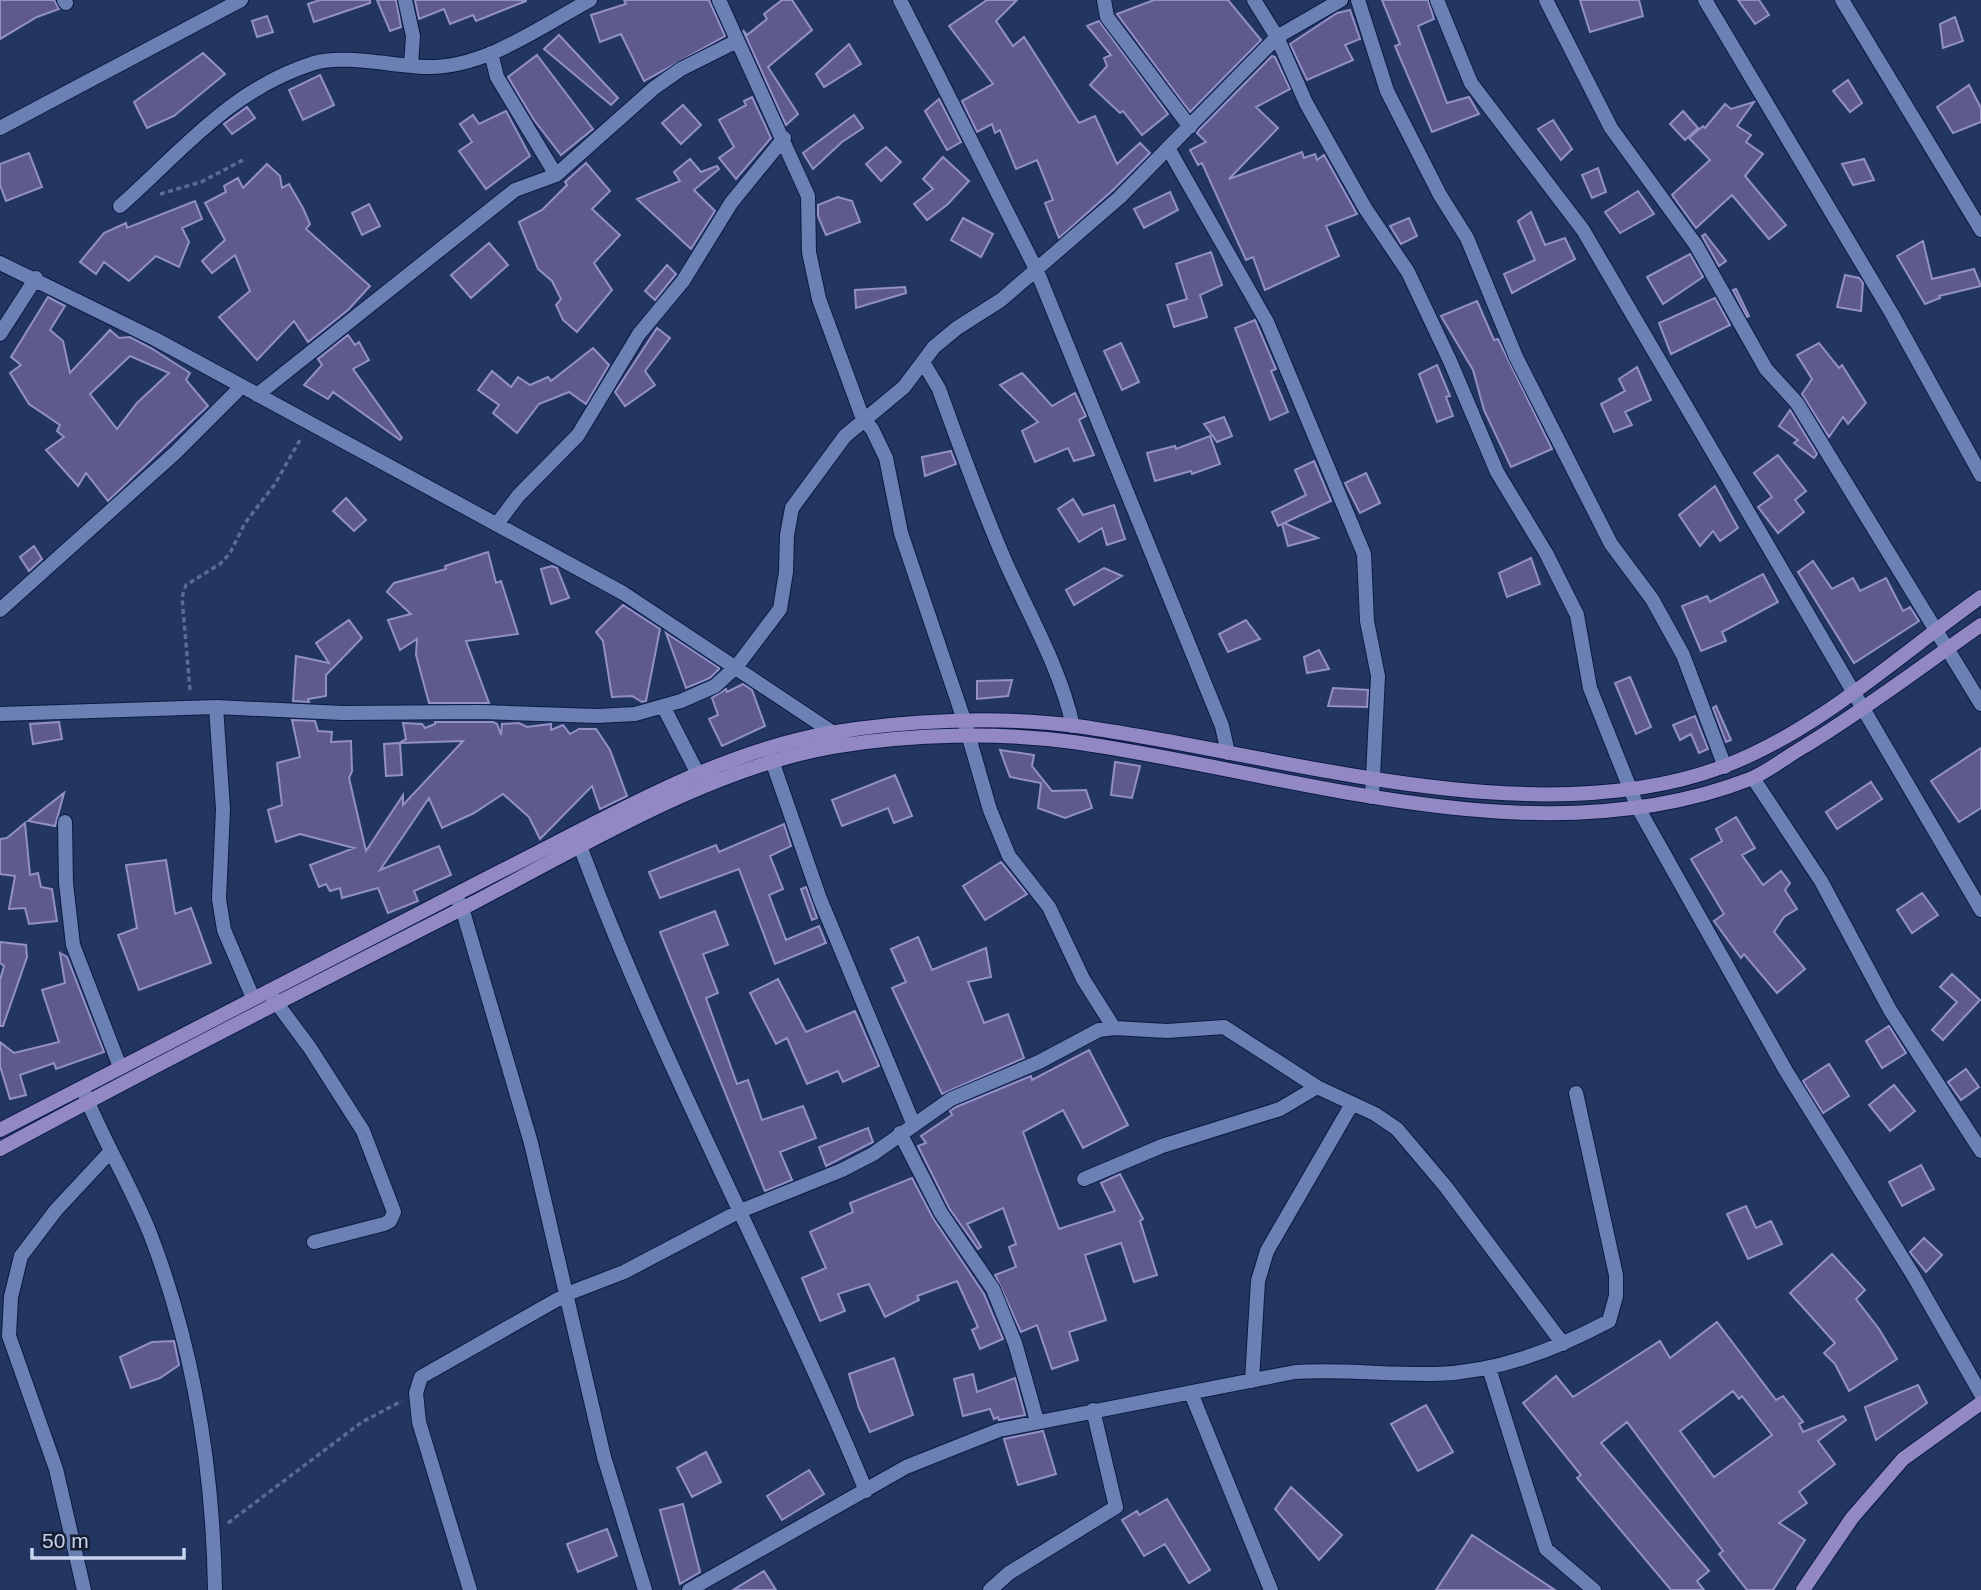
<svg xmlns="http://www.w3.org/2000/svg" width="1981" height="1590" viewBox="0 0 1981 1590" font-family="Arial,sans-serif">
<rect width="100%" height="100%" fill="#233561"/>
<path fill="#5e5a8e" stroke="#9390c7" stroke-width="2" fill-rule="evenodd" d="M0 0H54L59 9 37 17 0 39Z
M320 0H370V3L314 22 308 4Z
M377 0H396L401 27 390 31Z
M415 0H526V1L476 21 473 15 450 24 444 9 419 19Z
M624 0H709L725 36 644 81 621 34 600 42 591 15 626 4Z
M782 0H792L812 30 768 67 798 114 786 125 743 30 747 35 767 19 764 14Z
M987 0H1017L996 21 1013 46 1024 37 1079 123 1095 116 1117 164 1140 143 1150 153 1113 190 1059 238 1045 203 1053 200 1037 160 1016 169 1000 130 995 133 992 124 977 132 962 101 993 84 949 26Z
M1154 0H1228L1261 40 1190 112 1117 14Z
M1382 0H1428L1434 19 1418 26 1447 103 1469 97 1479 114 1432 132 1395 46 1400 44Z
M1580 0H1639L1643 16 1590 32Z
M1738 0H1759L1769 15 1755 24Z
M1350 10 1360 39 1345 45 1353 60 1307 80 1290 44 1337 13Z
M267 16 273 32 257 37 252 21Z
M1955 17 1963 41 1943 48 1940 24Z
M1099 21 1168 114 1142 135 1123 111 1120 113 1090 85 1107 66 1104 58 1111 55 1087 26Z
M559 35 618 98 611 105 544 49Z
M849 44 861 64 824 87 816 74Z
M203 53 225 74 174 116 147 128 134 102Z
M537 55 593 129 561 155 534 120 508 77Z
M1272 56 1275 57 1290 89 1256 107 1278 128 1229 179 1302 152 1304 158 1315 154 1317 160 1324 155 1357 214 1326 226 1339 256 1265 290 1253 257 1246 260 1202 163 1198 165 1190 150 1206 142 1197 133 1199 130Z
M320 75 334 105 303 120 289 90Z
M1848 80 1862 103 1850 112 1833 91Z
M1969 85 1981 108V122L1953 133 1937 107Z
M752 97 771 138 736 179 719 158 734 147 719 120 746 105 744 101Z
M939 99 961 142 947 150 925 111Z
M1754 102 1737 126 1751 135 1746 142 1763 154 1745 176 1786 225 1769 239 1732 195 1696 228 1672 195 1710 160 1689 138 1703 126 1705 128 1725 104 1731 109Z
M683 105 701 125 681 144 662 123Z
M247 107 255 118 232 134 224 124Z
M506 111 530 156 486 189 459 151 472 142 460 124 473 115 479 124Z
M1683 111 1698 128 1685 140 1670 124Z
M854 115 863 128 842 142 813 169 803 153Z
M1553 120 1572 149 1561 160 1538 129Z
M886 147 901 162 881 181 866 164Z
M29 153 42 187 6 201 0 185V164Z
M943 157 969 181 948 204 927 220 914 204 933 189 923 179Z
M690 159 701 172 717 166 719 169 694 190 715 211 691 249 637 199 680 181 674 172Z
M1864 159 1874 180 1853 185 1842 164Z
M586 163 610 191 592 209 620 235 594 263 612 290 577 332 563 320 556 305 561 299 552 281 538 269 519 222 542 210 567 185 565 182Z
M267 164 280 176 282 188 289 184 303 208 310 224 306 229 370 286 348 310 308 342 294 321 257 360 219 317 250 291 235 255 212 273 202 261 225 240 205 203 226 192 224 186 238 178 243 188Z
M1598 168 1606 192 1592 198 1582 175Z
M1638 191 1654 214 1620 233 1605 212Z
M1170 192 1178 210 1144 228 1134 209Z
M838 197 852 201 860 222 826 235 818 216V205Z
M195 201 202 219 182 228 189 242 179 267 156 256 129 281 104 262 96 274 80 262 104 233 126 223 127 228Z
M369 204 380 226 362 235 352 213Z
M1531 212 1545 245 1565 238 1575 259 1512 293 1504 274 1535 260 1518 221Z
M963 218 993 234 981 257 951 240Z
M1409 218 1417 236 1401 244 1390 226Z
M1705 234 1726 261 1719 266 1702 236Z
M1923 241 1932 279 1974 269 1981 286 1939 296 1940 298 1925 304 1897 256Z
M489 243 508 265 471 298 451 275Z
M1211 252 1222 285 1200 295 1207 317 1174 327 1167 305 1187 299 1176 264Z
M1690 254 1703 277 1663 304 1647 277Z
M667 265 676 274 655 300 645 291Z
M1845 275 1859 278 1863 283 1861 311 1837 307Z
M905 287 906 293 856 308 855 290Z
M1736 289 1749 316 1747 317 1733 290Z
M48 297 65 306 50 330 63 341 70 373 110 330 119 338 130 337 151 348 190 373 186 380 208 406 108 501 86 473 78 486 46 450 64 437 57 431 60 425 29 404 10 373 21 365 11 357ZM130 356 169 373 137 403 117 429 90 394Z
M1715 298 1730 325 1671 354 1659 323Z
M1477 301 1494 340 1498 339 1552 449 1511 467 1484 410 1473 370 1441 316Z
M1255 320 1276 369 1271 371 1288 412 1270 420 1235 328Z
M657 328 670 338 645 371 655 385 625 406 615 392Z
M348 335 355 345 359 342 369 360 353 369 402 438 400 440 333 392 328 399 304 385 322 365 318 359Z
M1121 343 1139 382 1122 390 1104 351Z
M1819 343 1839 368 1842 365 1866 403 1848 424 1843 417 1829 437 1802 394 1812 379 1797 355Z
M593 348 609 365 586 404 569 392 539 404 517 433 493 413 499 405 478 390 492 371 511 387 518 377 530 385 548 377 551 381Z
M1437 365 1450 396 1446 397 1453 416 1437 422 1419 374Z
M1637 367 1651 400 1625 412 1632 425 1614 432 1601 404 1625 391 1619 379Z
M1022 373 1052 406 1075 393 1086 416 1079 420 1094 455 1074 461 1068 448 1035 462 1022 431 1038 422 1000 385Z
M1790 410 1817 454 1814 458 1794 443 1798 440 1779 426Z
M1224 417 1232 436 1217 442 1204 424Z
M1210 436 1220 464 1192 474 1191 471 1155 481 1147 453 1175 446 1176 449Z
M951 451 956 464 925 476 922 457Z
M1778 455 1806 491 1795 500 1804 512 1778 533 1758 507 1772 497 1754 473Z
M1314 461 1331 501 1284 523 1318 538 1288 546 1282 524 1278 526 1272 512 1306 495 1295 470Z
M1366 473 1380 503 1360 513 1345 483Z
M1715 486 1738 528 1720 541 1713 531 1700 546 1679 515Z
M346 498 366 520 354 531 333 511Z
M1073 499 1083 515 1114 505 1125 539 1107 545 1102 528 1079 542 1058 509Z
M34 546 42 559 29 571 20 557Z
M488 552 496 583 501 581 518 634 466 641 489 703H429L416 655 417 639 400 650 388 620 411 614 387 592 394 583 446 569 445 566Z
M1531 558 1540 584 1507 597 1499 573Z
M1813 561 1832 589 1853 578 1860 591 1886 578 1903 611 1910 607 1919 621 1854 663 1798 572Z
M552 566 557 568 569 598 551 604 541 569Z
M1104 568 1122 576 1074 605 1066 590Z
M1763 574 1778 602 1722 632 1726 641 1701 651 1682 606 1707 596 1710 602Z
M623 605 660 629 646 701 642 702 632 696 612 697 603 641 596 632Z
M349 620 362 638 326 675V696L308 699 309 702 293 701 296 656 329 663 316 643Z
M1246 620 1260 639 1228 652 1219 634Z
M666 633 719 668V669L710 678 686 688Z
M1319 650 1329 669 1307 673 1304 657Z
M1630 677 1651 727 1636 734 1615 683Z
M1012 680 1008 696 977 699V681Z
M743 684 752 690 765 726 722 746 709 719 718 715 712 698 726 689 727 692Z
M1333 688 1368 690 1367 707 1328 706Z
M1716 706 1731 740 1726 742 1713 708Z
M1695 716 1708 749 1699 753 1691 734 1680 740 1673 725Z
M292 720 315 721 318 731 332 732 331 742 351 741 352 771 349 778 366 851 403 795V805L463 741 400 743 402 775 386 776 384 744 399 743 406 739 403 723 422 724 425 728 435 724V722H493L497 724 501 735 502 724 519 723 527 727 551 724V730L563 725 570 734 579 729H596L610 750 627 796 600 809 592 786 540 839 529 817 503 794 474 813 442 828 429 798 380 870 439 846 451 875 414 891 418 901 388 913 378 888 342 898 340 888 330 891 326 884 319 887 310 865 354 848 300 834 276 842 268 810 282 805 277 763 300 757Z
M59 722 62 739 33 744 30 724Z
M1981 748V808L1959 822 1931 781Z
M1000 750 1034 755 1032 766 1052 791 1086 790 1092 808 1065 818 1038 808 1041 783 1010 777Z
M1115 762 1140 766 1132 798 1111 795Z
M895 775 912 816 894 823 888 808 842 826 832 800Z
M1871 782 1882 799 1837 829 1826 812Z
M64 793 55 826 28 821Z
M1736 817 1755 848 1742 855 1763 885 1781 871 1790 883 1785 890 1797 909 1784 917 1774 932 1805 969 1777 993 1744 954 1741 958 1714 921 1724 914 1691 859 1722 841 1716 829Z
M25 823 30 875 38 873 41 887 52 889 57 921 29 924 25 908 9 909 15 876 0 874V839L7 838Z
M784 824 791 846 770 856 783 889 769 895 786 940 819 926 826 943 775 964 739 869 660 898 649 872 716 845 719 852Z
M166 860 175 914 191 908 211 963 139 990 118 935 137 928 126 865Z
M1001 862 1027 894 985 920 963 886Z
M806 887 817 918 812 920 801 889Z
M1922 893 1938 915 1912 933 1897 910Z
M715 911 728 945 703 954 718 993 706 998 737 1084 748 1080 762 1120 803 1106 816 1138 780 1152 792 1180 765 1191 660 932Z
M918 937 932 970 986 948 991 977 968 982 984 1023 1008 1014 1024 1058 942 1094 892 988 906 982 891 949Z
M0 942 26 945 27 957 3 1026H0V980L4 966 0 963Z
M60 953 67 957 104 1052 56 1069 54 1063 20 1075 26 1095 10 1099 0 1066V1042L14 1053 59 1042 42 990 65 983Z
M1952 974 1980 1000 1943 1040 1932 1030 1957 1002 1940 987Z
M778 979 806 1032 855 1011 879 1066 843 1082 838 1071 807 1084 787 1038 776 1044 750 993Z
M1889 1026 1906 1053 1882 1068 1866 1041Z
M1089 1050 1128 1125 1083 1148 1063 1110 1023 1132 1059 1229 1115 1211 1101 1183 1120 1174 1143 1219 1140 1221 1157 1275 1134 1282 1121 1243 1085 1255 1106 1320 1069 1332 1078 1360 1052 1369 1037 1325 1021 1332 995 1275 1016 1267 1009 1247 1016 1244 1003 1208 967 1224 981 1247 978 1249 949 1208 918 1146 926 1143 921 1136 952 1115 950 1111 956 1107 1031 1076 1032 1080Z
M1829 1064 1849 1096 1823 1113 1803 1081Z
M1966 1069 1979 1087 1961 1100 1948 1082Z
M1894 1085 1915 1111 1890 1131 1869 1105Z
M868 1128 873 1142 826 1166 819 1147Z
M1921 1165 1934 1189 1902 1206 1889 1182Z
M912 1178 933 1218 984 1294 1003 1339 980 1349 972 1330 978 1327 957 1281 917 1296 919 1300 885 1317 869 1284 838 1294 845 1311 820 1321 802 1278 826 1268 810 1232 853 1212 850 1203Z
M1746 1206 1756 1228 1771 1221 1782 1244 1748 1259 1727 1214Z
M1924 1238 1942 1255 1926 1272 1910 1252Z
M1832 1254 1865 1290 1856 1299 1879 1329 1897 1359 1849 1391 1835 1364 1824 1353 1835 1343 1790 1293Z
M1717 1322 1776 1400 1783 1396 1803 1422 1799 1424 1803 1432 1843 1416 1846 1420 1818 1441 1835 1464 1799 1492 1807 1503 1779 1523 1805 1540 1773 1590H1747L1719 1554 1723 1551 1627 1422 1601 1443 1709 1571 1697 1581 1704 1590H1671L1577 1478 1581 1475 1523 1403 1556 1376 1573 1397 1660 1341 1670 1358ZM1733 1391 1739 1399 1742 1396 1772 1435 1714 1477 1680 1431Z
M174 1341 179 1365 160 1378 131 1388 120 1357 152 1342Z
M894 1358 913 1415 870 1432 859 1408 849 1374Z
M973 1374 977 1392 1015 1378 1025 1415 999 1420 998 1417 994 1419 990 1409 963 1416 954 1379Z
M1918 1385 1927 1403 1876 1440 1865 1407Z
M1426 1405 1453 1452 1418 1471 1391 1424Z
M1043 1431 1056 1474 1018 1485 1004 1439Z
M706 1452 721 1482 692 1497 677 1468Z
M809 1470 824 1494 782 1520 767 1496Z
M1291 1487 1342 1535 1319 1560 1275 1509Z
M1167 1499 1210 1570 1189 1583 1165 1544 1144 1556 1122 1520 1137 1511 1139 1515Z
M683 1504 700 1572 680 1584 660 1510Z
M607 1529 617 1556 578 1572 567 1544Z
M1472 1535 1555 1590H1436Z
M764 1571 776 1590H733Z"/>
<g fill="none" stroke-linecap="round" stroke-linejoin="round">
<g stroke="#0c1b44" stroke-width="16">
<path id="street" d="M64 0 66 3
M405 0 413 36 411 65
M719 0 808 196 809 252 819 299 863 419 872 429 886 458 901 533 964 720 990 810 1009 856 1049 907 1083 979 1114 1028
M900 0 1037 271 1222 726 1228 753
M1104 0 1107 17 1190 127
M1254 0 1277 37 1306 103 1365 208 1408 272 1450 361 1497 472 1546 553 1577 615 1590 688 1637 806 1786 1071 1913 1275 1981 1394
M1358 0 1387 91 1440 195 1467 238 1516 357 1611 544 1652 599 1683 655 1725 767
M1437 0 1471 83 1583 230 1981 910
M1546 0 1611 128 1696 245 1766 369 1797 403 1981 704
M1705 0 1892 314 1981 475
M1842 0 1981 230
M491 53 497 77 556 175
M0 128 241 0
M1168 148 1267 322 1364 554 1367 621 1378 676 1372 797
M120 206C183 150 231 89 314 63 342 54 394 66 425 67 484 69 540 27 590 0
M0 263 155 339 623 593 832 732 836 740
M0 334 36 278
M923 362 939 389C960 447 981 506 1006 563 1030 617 1060 668 1073 726
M257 395 515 190 556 175 654 88 681 69 737 41
M497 524 518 496 578 435 639 334 683 281 731 203 784 138
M0 610 175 453 241 387
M663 706 698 774
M216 707 223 809 219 899 224 930 253 998
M0 714 216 707 342 713 481 712 597 716 635 714 681 701 715 686 737 666 780 609 786 572 787 535 792 508 845 436 904 387 934 347 957 328 1001 300 1120 197 1277 37 1341 0
M769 752 820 899 913 1123
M1753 778 1821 881 1890 1010 1981 1151
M65 822 66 883 73 945 120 1067
M576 835C658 1060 775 1270 866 1491
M455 895 462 908 531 1143 604 1457 645 1590
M270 994 310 1048 363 1131 394 1212 390 1221 384 1224 314 1242
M84 1092C103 1141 132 1187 151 1236 194 1349 213 1470 215 1590
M900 1133 941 1213 993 1289 1015 1343 1037 1421
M1084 1179 1162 1146 1280 1109 1317 1087
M1489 1368 1546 1549 1594 1590
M1252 1381 1258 1281 1267 1251 1352 1104
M1191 1393 1271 1590
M84 1590 56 1469 9 1336 11 1297 21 1256 56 1210 111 1151
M470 1590 419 1422 416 1393 421 1377 567 1294 624 1272 738 1212 842 1170 873 1154 951 1099 1039 1062 1099 1030 1114 1028 1167 1031 1224 1027 1317 1087 1375 1114 1397 1129 1446 1187 1563 1344
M689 1590 906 1467 999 1430 1295 1372C1342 1369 1388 1375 1435 1374 1498 1372 1554 1350 1609 1321L1616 1296V1275L1576 1093
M990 1590 1009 1573 1116 1507 1093 1410"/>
</g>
<g stroke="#0c1b44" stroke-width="16">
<path id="secondary" d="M0 1130C168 1043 336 955 505 869 609 817 715 753 830 733 905 720 1000 716 1076 726 1271 752 1532 838 1722 767 1817 732 1899 655 1981 597
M0 1149C157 1064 316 983 475 902 586 844 714 766 838 746 913 734 998 732 1073 742 1288 772 1537 862 1750 779 1768 772 1787 756 1805 746 1866 709 1922 666 1981 625
M1803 1590 1852 1518 1903 1459 1981 1403"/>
</g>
<path stroke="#5b6b91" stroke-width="3.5" stroke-dasharray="5 3.5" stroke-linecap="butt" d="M160 194 201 182 245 159
M190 690 182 597 186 585 220 564 230 553 245 523 275 484 301 438
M228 1523 362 1422 402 1401"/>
<use href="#street" stroke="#6b81b3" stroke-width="14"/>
<use href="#secondary" stroke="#9289c4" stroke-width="14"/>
</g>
<path d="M32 1548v10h152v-10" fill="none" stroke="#c7d3ef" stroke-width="3.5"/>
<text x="42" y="1548" font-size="21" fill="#c7d3ef" stroke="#161e32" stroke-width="5" paint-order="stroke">50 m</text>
</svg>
